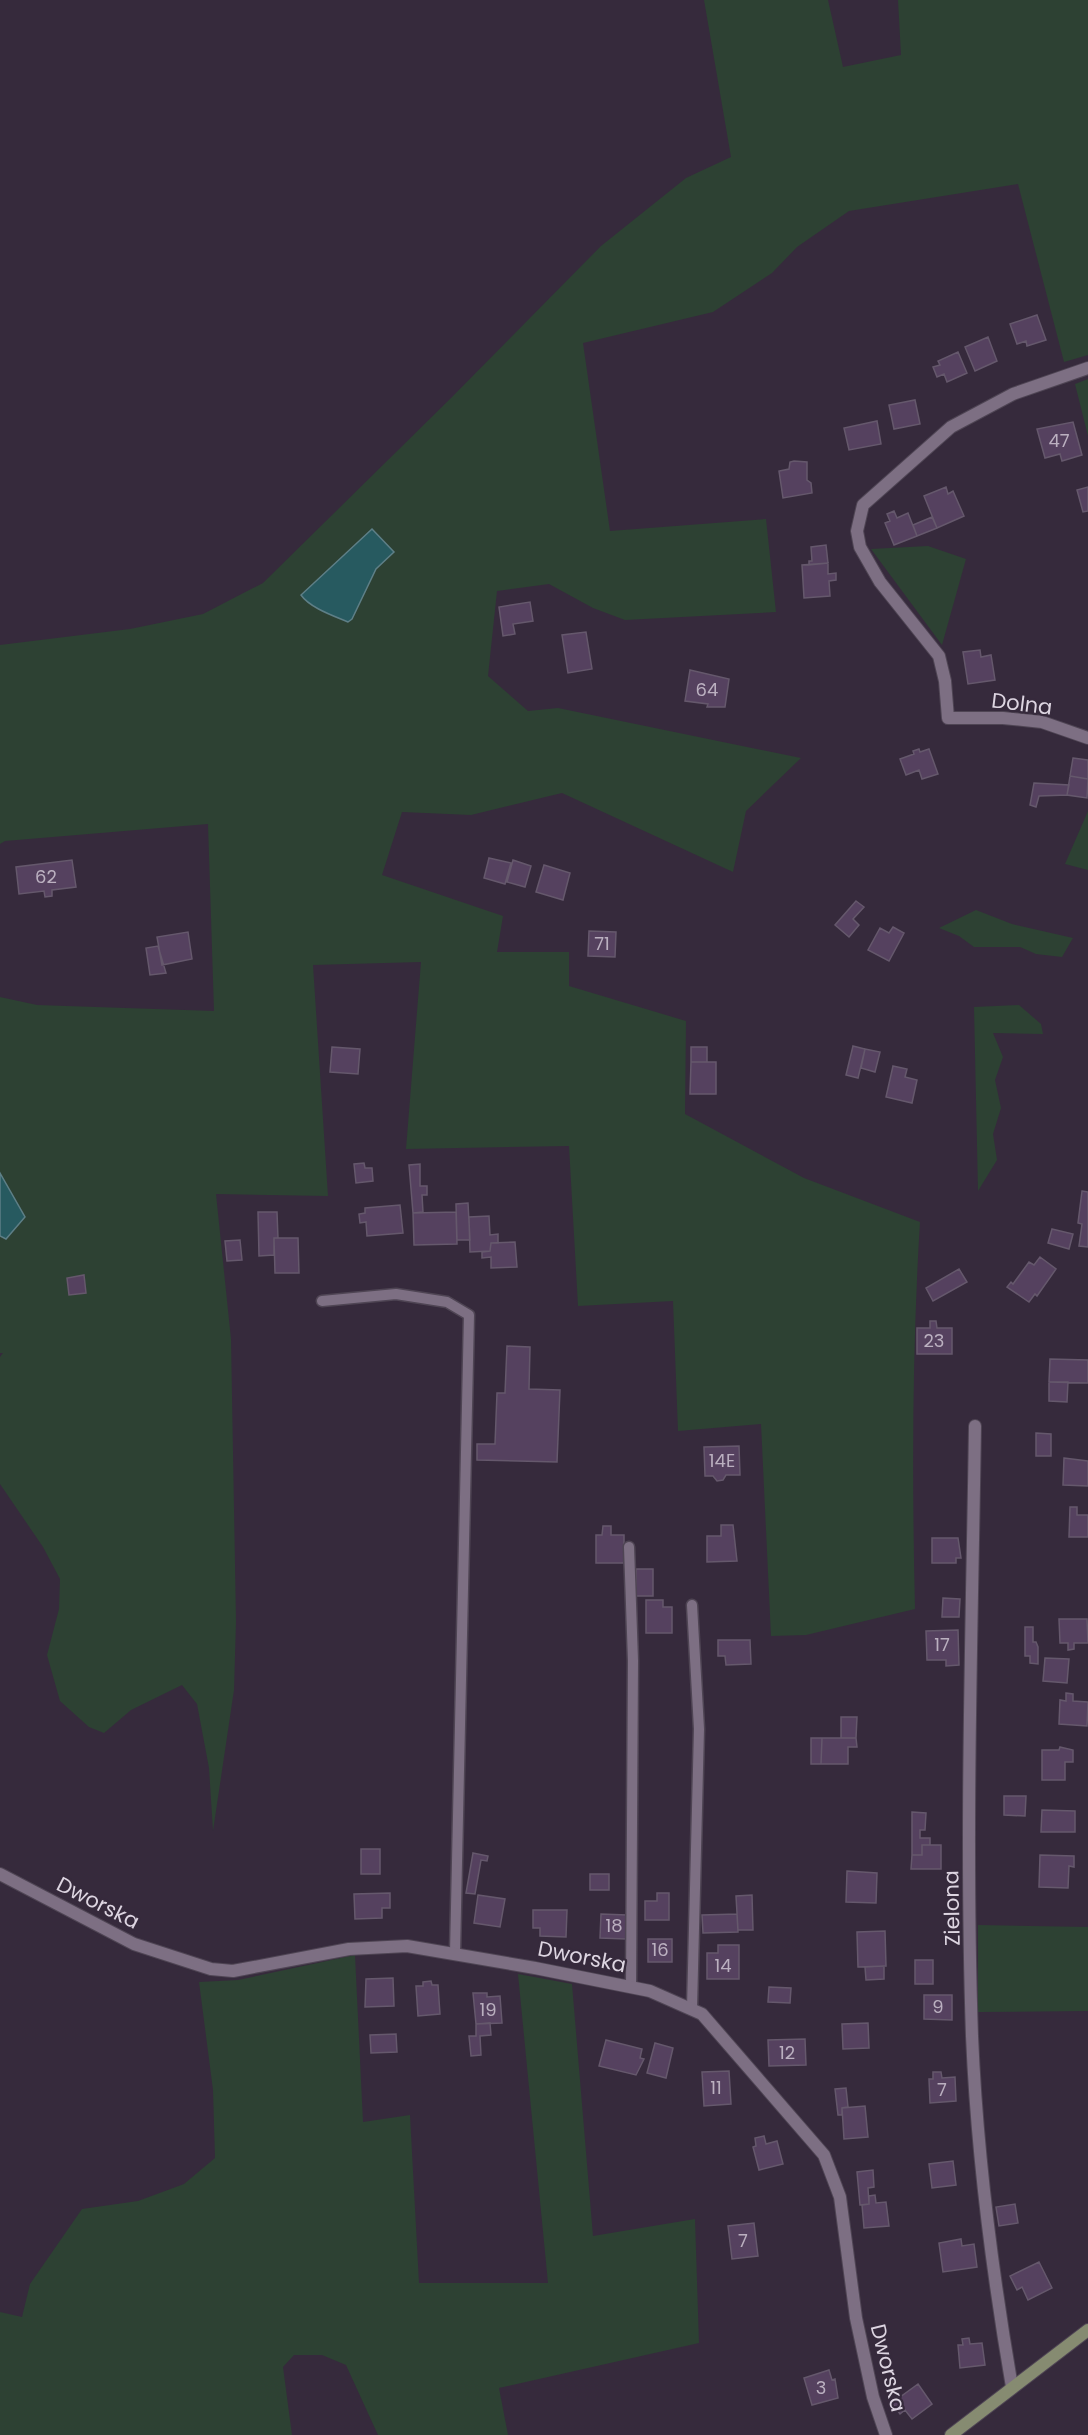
<svg xmlns="http://www.w3.org/2000/svg" width="1088" height="2435" viewBox="0 0 1088 2435" font-family="Poppins,sans-serif">
<rect width="100%" height="100%" fill="#362a3c"/>
<path fill="#2d4133" d="M704 0H828L843 67 901 55 898 0H1088V355L1064 362 1018 184 849 211 797 247 772 273 713 312 583 343 610 531 766 519 776 612 625 620 593 608 549 584 497 591 488 676 528 711 558 708 801 758 746 811 733 872 562 793 471 815 402 812 382 875 503 916 497 952H569V986L686 1021 685 1114 804 1178 920 1222C912 1351 912 1480 915 1609L806 1635 771 1636 761 1424 678 1431 673 1301 578 1306 569 1146 406 1149 421 962 313 965 328 1196 216 1194 231 1339 236 1621 234 1690 213 1831 209 1768 197 1704 182 1685 131 1710 104 1733 89 1727 60 1701 47 1655 59 1609 60 1579 43 1547 0 1484V1357L3 1353H0V997L37 1005 214 1011 208 824 5 841 0 844V645L130 629 203 614 263 583 451 398 601 246 686 178 731 157Z
M1088 379V436L1075 384Z
M928 546 966 559 942 645 871 549Z
M1088 811V870L1065 864Z
M976 910 1012 924 1073 938 1062 957 1036 954 1020 947H974L959 936 939 928Z
M1019 1005 1041 1024 1043 1034 993 1033 1003 1057 995 1080 1001 1108 993 1134 997 1160 978 1191 974 1007Z
M978 1925 1088 1927V2011L978 2012Z
M355 1955 363 2122 410 2115 419 2283H548L518 1974 572 1984 593 2236 695 2219 699 2343 499 2388 508 2435H378L346 2365 322 2355H294L283 2367 292 2435H0V2312L22 2317 30 2284 82 2209 138 2201 184 2184 215 2158 213 2090 199 1982 238 1980Z"/>
<path fill="#275a60" stroke="#5e7f87" stroke-width="1.5" d="M372 529 394 552 376 569 352 619 348 622C334 616 310 608 301 595Z
M0 1173 25 1217 6 1239 0 1236Z"/>
<path fill="#55415f" stroke="#65586c" stroke-width="1.5" d="M1037 315 1046 340 1027 346 1026 341 1017 344 1010 324Z
M988 337 997 361 975 371 965 347Z
M958 352 967 373 947 382 944 374 937 377 933 367 940 365 938 361Z
M915 400 920 424 894 429 889 405Z
M877 421 881 444 849 450 844 428Z
M1073 422 1082 455 1062 461 1060 454 1045 458 1037 429Z
M794 461 807 462V480L811 483 812 493 783 498 779 471 789 469 790 462Z
M946 487 948 494 953 491 964 516 937 528 924 496Z
M1088 487V511L1083 512 1077 490Z
M894 511 897 518 908 513 917 536 894 545 885 523 890 521 887 514Z
M932 517 937 528 917 536 913 525Z
M826 545 828 563 809 565V561H812L811 547Z
M828 563V574L836 573V580L829 581 830 596 804 598 802 565Z
M530 602 533 621 513 624 515 634 503 636 499 607Z
M586 632 592 669 568 673 562 635Z
M980 650 981 657 991 655 995 680 968 684 963 652Z
M690 670 729 679 725 707H707L708 704 685 701Z
M919 749 920 752 929 749 938 774 922 779 919 770 906 775 900 759 914 754 913 751Z
M1073 758 1088 760V779L1070 776Z
M1070 776 1088 779 1087 798 1067 795Z
M1034 783 1069 785 1067 795 1039 796 1036 807 1030 805Z
M489 858 511 863 505 884 484 878Z
M72 860 76 887 52 890V896L45 897 44 891 19 894 16 867Z
M513 860 531 866 525 887 507 882Z
M544 865 570 873 563 900 536 892Z
M856 901 864 907 853 919 859 925 849 937 835 925Z
M893 927 904 933 889 961 868 950 880 928 889 933Z
M589 931 616 932 615 957 588 956Z
M188 932 192 959 162 965 157 937Z
M158 946 166 973 150 975 146 948Z
M853 1046 865 1049 858 1078 846 1075Z
M332 1047 360 1049 358 1074 330 1072Z
M691 1047H707V1062H691Z
M865 1049 880 1052 875 1072 861 1068Z
M691 1062H716V1094H690Z
M893 1066 907 1069 905 1077 917 1080 912 1103 886 1097Z
M364 1163 365 1168H372L373 1181 356 1183 354 1164Z
M420 1164V1186H427V1195H422L423 1212 413 1213 409 1165Z
M1082 1191 1088 1192V1247L1079 1246 1082 1224 1078 1223Z
M468 1203 470 1240H457L456 1204Z
M400 1205 403 1233 367 1236 366 1222 360 1223 359 1214 365 1213V1208Z
M258 1212H277L278 1238H274V1255L259 1256Z
M456 1212 457 1244 414 1245 413 1213Z
M489 1216 490 1235 498 1234V1243H491L490 1251 470 1252 469 1217Z
M1052 1229 1073 1234 1069 1249 1048 1243Z
M274 1238H298L299 1273H275Z
M240 1240 242 1260 227 1261 225 1241Z
M515 1242 517 1267 491 1268V1257L482 1258V1252L490 1251 491 1243Z
M1040 1257 1056 1269 1037 1296 1035 1294 1029 1302 1007 1287 1011 1282 1013 1284 1029 1262 1034 1265Z
M959 1269 967 1282 933 1301 926 1288Z
M84 1275 86 1293 69 1295 67 1278Z
M930 1321H936L937 1328H952V1354H917V1328H930Z
M507 1346 530 1347 529 1389 560 1390 557 1462 477 1460V1444H495L497 1393H505Z
M1050 1359 1088 1360V1383L1049 1382Z
M1049 1382H1068L1067 1402 1049 1401Z
M1036 1433 1051 1434V1456H1036Z
M739 1446 740 1475H726L723 1480 717 1481 713 1476H705L704 1447Z
M1064 1458 1088 1461V1486L1063 1485Z
M1070 1507H1077V1515H1088V1537H1069Z
M721 1525H733L737 1561 707 1562V1536H721Z
M603 1526H611V1535H624V1563H596V1535H602Z
M932 1538H958L961 1558H956V1563H932Z
M636 1569H653V1596H636Z
M943 1598 960 1599 959 1617H942Z
M646 1600H663V1607H672V1633H646Z
M1059 1619H1087L1088 1643H1074V1649L1068 1650V1643H1060Z
M1025 1627H1033V1642H1036L1038 1647V1664L1030 1663V1656H1025Z
M958 1630 959 1665 946 1666V1660H927L926 1631Z
M718 1640H750L751 1664 726 1665 725 1656H718Z
M1045 1658 1069 1659 1067 1683 1043 1681Z
M1066 1693 1073 1694V1701L1088 1702 1087 1726 1059 1724 1060 1700 1066 1701Z
M841 1717H857L856 1738H841Z
M811 1738H822L821 1764H811Z
M822 1738H856L857 1747H848V1764H821Z
M1060 1747 1073 1750V1762H1065V1780H1042V1750H1059Z
M1004 1796H1026L1025 1816 1004 1815Z
M1042 1810 1075 1811V1832H1041Z
M912 1812 926 1813 925 1830H920V1838H930V1845H922V1855H912Z
M922 1845H941V1869H911L912 1855H922Z
M361 1849H380V1874H361Z
M473 1853 488 1856 487 1861 481 1860 475 1894 466 1893Z
M1040 1855 1074 1856V1867L1069 1866 1068 1888 1039 1887Z
M847 1871 877 1873 876 1903 846 1902Z
M590 1874H609V1890H590Z
M390 1893V1908H382V1918L355 1919 354 1894Z
M657 1893H669V1920H645V1901H657Z
M478 1895 505 1899 500 1927 474 1923Z
M752 1895 753 1930H738L736 1896Z
M533 1910H567L566 1937 540 1936V1928H533Z
M601 1914 627 1915 626 1939 600 1938Z
M737 1914 738 1932 703 1933 702 1915Z
M885 1931 886 1966 858 1967 857 1932Z
M648 1939H672V1962H648Z
M718 1945H739V1979H707V1953H718Z
M915 1960H933V1984H915Z
M884 1966V1979L866 1980 865 1967Z
M393 1978 394 2006 365 2007 366 1979Z
M431 1981 432 1985H438L440 2014 418 2016 416 1986H423V1982Z
M769 1987 791 1988 790 2003 768 2002Z
M473 1993H487V1997L500 1996 502 2023 476 2024Z
M924 1995H952V2020L924 2019Z
M490 2023 491 2035 480 2036 481 2055 471 2056 469 2036H476V2024Z
M868 2023 869 2048 843 2049 842 2024Z
M396 2034 397 2052 371 2053 370 2035Z
M805 2039 806 2065 769 2066 768 2040Z
M606 2040 642 2049 640 2058 644 2059 636 2075 599 2066Z
M655 2043 673 2048 666 2078 647 2073Z
M729 2071 731 2104 704 2106 702 2072Z
M933 2072H941L942 2078 955 2077 956 2101 930 2103 929 2079H933Z
M846 2088 848 2107 842 2108V2115H838L835 2089Z
M865 2106 868 2137 844 2139 842 2108Z
M764 2136 766 2144 777 2141 783 2164 759 2170 753 2147 756 2146 755 2138Z
M953 2161 956 2185 932 2188 929 2164Z
M873 2170 874 2187 868 2188 869 2204 860 2205 857 2172Z
M875 2195 876 2203 886 2202 889 2226 864 2228 862 2205 869 2204V2196Z
M1015 2204 1018 2223 999 2226 996 2207Z
M754 2223 758 2256 732 2259 728 2226Z
M961 2239 962 2246 974 2244 977 2267 943 2272 939 2243Z
M1039 2262 1052 2288 1028 2300 1022 2287 1017 2290 1010 2276Z
M969 2338 970 2344 982 2343 985 2365 960 2368 958 2345H963L962 2339Z
M829 2370 832 2380 835 2379 838 2398 812 2405 804 2378Z
M918 2384 932 2404 912 2419 905 2410 900 2414 892 2403Z"/>
<g fill="none" stroke-linecap="round" stroke-linejoin="round">
<g stroke="#4f4554" stroke-width="13">
<path id="service" d="M322 1301 396 1294 447 1302 469 1315 455 1953
M629 1547 633 1661 631 1987
M692 1605 699 1729 692 2008"/>
</g>
<g stroke="#4f4554" stroke-width="14">
<path id="minor" d="M1088 368 1013 394 951 427 863 505 857 531 860 547 880 582 939 656 945 681 948 718H1003L1042 722 1088 738
M975 1426C972 1629 965 1833 972 2036 977 2154 992 2271 1012 2387
M0 1874 134 1944 211 1969 233 1971 349 1949 407 1946 535 1968 650 1991 702 2014 824 2155 840 2197 856 2318 873 2397 886 2435"/>
</g>
<g stroke="#4f4554" stroke-width="14">
<path id="secondary" d="M951 2435 1088 2330"/>
</g>
<use href="#service" stroke="#7d6f83" stroke-width="10"/>
<use href="#minor" stroke="#7d6f83" stroke-width="12"/>
<use href="#secondary" stroke="#868b71" stroke-width="12"/>
</g>
<g text-anchor="middle" stroke-width="4.5" stroke-linejoin="round" paint-order="stroke">
<g font-size="18" fill="#bbb0c0">
<text x="1059" y="447">47</text>
<text x="707" y="696">64</text>
<text x="46" y="883">62</text>
<text x="602" y="950">71</text>
<text x="934" y="1347">23</text>
<text x="722" y="1467">14E</text>
<text x="942" y="1651">17</text>
<text x="614" y="1932">18</text>
<text x="660" y="1956">16</text>
<text x="723" y="1972">14</text>
<text x="938" y="2013">9</text>
<text x="488" y="2016">19</text>
<text x="787" y="2059">12</text>
<text x="716" y="2094">11</text>
<text x="942" y="2096">7</text>
<text x="743" y="2247">7</text>
<text x="821" y="2394">3</text>
</g>
<g font-size="21" fill="#ddd5e1" stroke="#362a3c">
<text transform="translate(1022 704) rotate(7)" y="7">Dolna</text>
<text transform="translate(98 1903) rotate(27)" y="7">Dworska</text>
<text transform="translate(952 1908) rotate(-91)" y="7">Zielona</text>
<text transform="translate(582 1957) rotate(11)" y="7">Dworska</text>
<text transform="translate(888 2368) rotate(76)" y="7">Dworska</text>
</g>
</g>
</svg>
